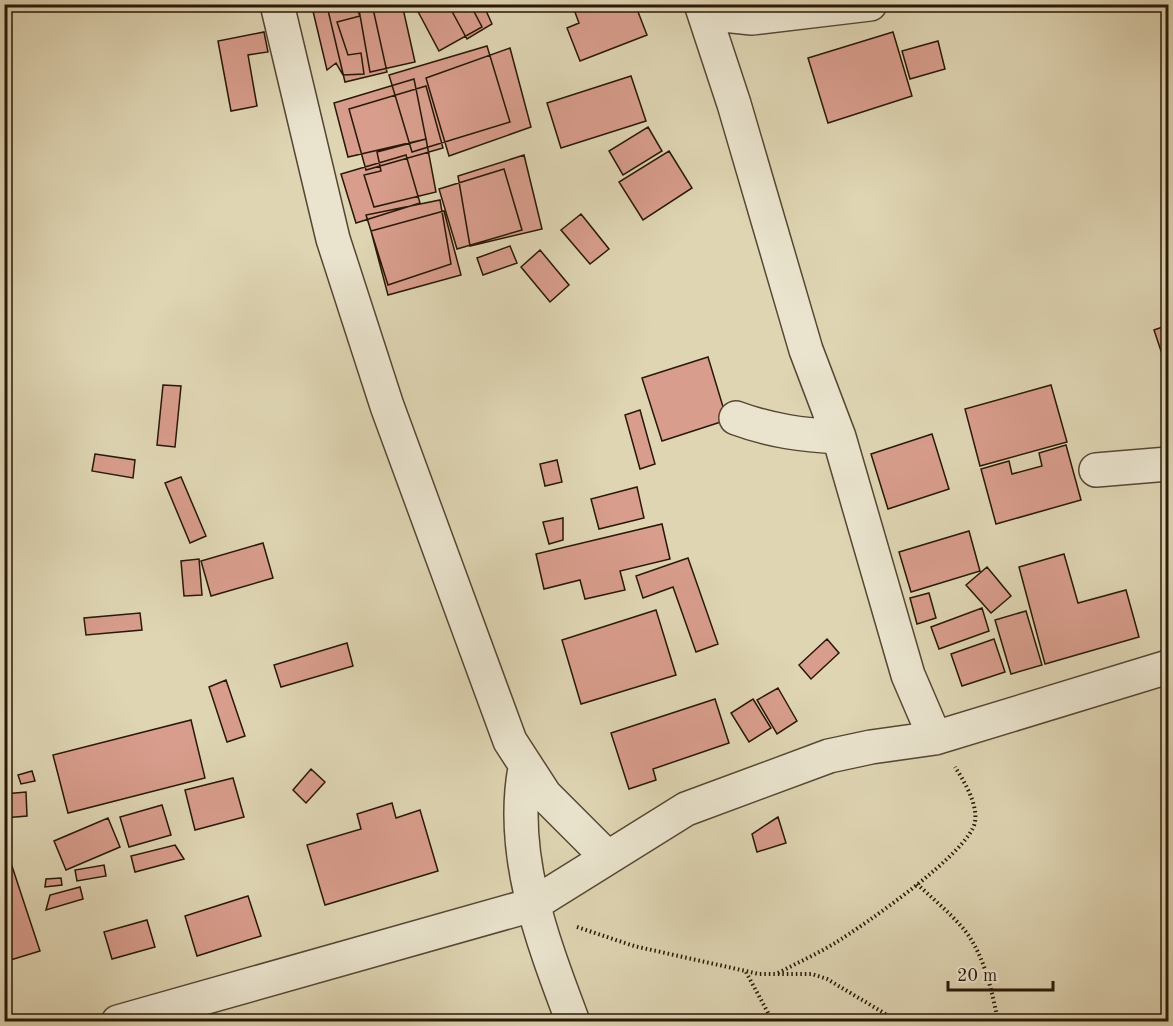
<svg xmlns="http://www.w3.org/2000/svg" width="1173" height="1026" viewBox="0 0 1173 1026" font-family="'Old Standard TT',serif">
<rect width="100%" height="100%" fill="#dfd5b3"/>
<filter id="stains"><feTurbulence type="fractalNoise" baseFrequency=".00333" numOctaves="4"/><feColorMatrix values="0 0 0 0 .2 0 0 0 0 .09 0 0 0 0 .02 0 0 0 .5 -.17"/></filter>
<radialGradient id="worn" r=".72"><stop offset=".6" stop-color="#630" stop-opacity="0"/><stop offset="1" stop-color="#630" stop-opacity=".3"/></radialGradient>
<path fill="#d89d8c" stroke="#291808" stroke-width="1.5" d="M320 4H355L360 16 337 22 348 55 361 53 364 74 343 75 336 63 327 70 312 7Z
M334 4H372L387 72 345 82 327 6Z
M358 4H402L415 62 370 72Z
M414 4H470L482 27 439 51Z
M448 4H483L492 24 467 39Z
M572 4H635L647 35 580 61 567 28 579 23Z
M264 32 268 52 248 55 257 106 231 111 218 41Z
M893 32 912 96 828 123 808 58Z
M938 41 945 69 910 79 902 51Z
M487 46 510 122 412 152 389 75Z
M510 48 531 127 449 156 426 78Z
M631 76 646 121 561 148 547 103Z
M414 79 426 139 348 157 334 103Z
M426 86 443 148 366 170 349 109Z
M648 127 662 151 623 175 609 151Z
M426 139 436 192 374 207 364 175 381 171 377 152Z
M669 151 692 188 643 220 619 182Z
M406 155 420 203 356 223 341 174Z
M524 155 542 229 470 246 458 176Z
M504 169 522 230 457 249 439 189Z
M440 200 451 264 388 285 366 215Z
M444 211 461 275 388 295 371 231Z
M581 214 609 249 590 264 561 230Z
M510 246 517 263 483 275 477 258Z
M540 250 569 285 550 302 521 267Z
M1168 325V372L1154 330Z
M708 357 727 420 662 441 642 378Z
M163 385 181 386 175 447 157 445Z
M1051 385 1067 442 980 466 965 409Z
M640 410 655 464 640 469 625 415Z
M932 434 949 489 888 509 871 454Z
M1066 445 1081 500 996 524 981 469 1009 461 1012 474 1042 466 1039 453Z
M95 454 135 460 133 478 92 471Z
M557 460 562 482 545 486 540 464Z
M181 477 206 536 190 543 165 483Z
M637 487 644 518 599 529 591 499Z
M563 518V540L549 544 543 522Z
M662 524 670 559 620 571 625 590 585 599 580 580 544 589 536 554Z
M969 531 980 571 911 592 899 552Z
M263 543 273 578 211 596 201 561Z
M1064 554 1078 603 1126 590 1139 637 1045 664 1019 567Z
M688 558 718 644 696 652 673 587 643 598 636 576Z
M199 559 202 595 184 596 181 561Z
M987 567 1011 596 991 613 966 585Z
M929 593 936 618 917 624 910 598Z
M982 608 989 631 939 649 931 627Z
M656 610 676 675 581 704 562 640Z
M1026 611 1042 665 1011 674 995 620Z
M140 613 142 630 86 635 84 618Z
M827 639 839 653 811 679 799 665Z
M994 639 1005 672 962 686 951 654Z
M347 643 353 666 281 687 274 665Z
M226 680 245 736 227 742 209 687Z
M778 688 797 721 777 734 757 700Z
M715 699 729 743 653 769 656 780 629 789 611 733Z
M753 699 771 728 749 742 731 713Z
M191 720 205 778 68 813 53 755Z
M311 769 325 782 306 803 293 790Z
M32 771 35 781 21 784 18 775Z
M233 778 244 817 195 830 185 790Z
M26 792 27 816 4 818V794Z
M392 803 396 818 420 810 438 871 325 905 307 845 361 829 357 814Z
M162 805 171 835 129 847 120 817Z
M778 817 786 843 757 852 752 834Z
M108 818 120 847 66 870 54 841Z
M4 842 40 951 4 962Z
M175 845 184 859 135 872 131 856Z
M104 865 106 876 77 881 75 870Z
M61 878 62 885 45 887 46 879Z
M80 887 83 899 46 910 50 895Z
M248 896 261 936 197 956 185 916Z
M147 920 155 947 112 959 104 932Z"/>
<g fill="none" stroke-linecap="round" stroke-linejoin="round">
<g stroke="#564733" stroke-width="36">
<path id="street" d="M277 4 333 239 387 406 510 741 545 795 607 857
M701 4 734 104 806 350 839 437 908 675 935 738
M704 13 752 18 870 4
M736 418C771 431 803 435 839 437
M1096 470 1168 464
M525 768C509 855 543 942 573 1022
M118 1022 532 905 686 809 829 756 871 747 935 738 1168 667"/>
</g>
<path stroke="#291808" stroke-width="4" stroke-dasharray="1.5 3" stroke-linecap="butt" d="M917 884C932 898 948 911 961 926 983 950 992 990 998 1022
M577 927 634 946 759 974H812L827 979 899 1022
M746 972 773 1022
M778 973C797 963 817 954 835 943 864 925 969 853 975 822 978 804 964 781 955 767
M1150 1022 1168 1011"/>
<use href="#street" stroke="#eae4ce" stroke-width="33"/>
</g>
<rect width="1173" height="1026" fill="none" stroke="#dfd5b3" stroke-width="24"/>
<rect x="6" y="6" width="1161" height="1014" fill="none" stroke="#291808" stroke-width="3"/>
<rect x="12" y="12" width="1149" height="1002" fill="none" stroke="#291808" stroke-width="1.5"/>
<path d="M948 981v9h105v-9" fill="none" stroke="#291808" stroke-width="3"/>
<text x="957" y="981" font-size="18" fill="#291808" stroke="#eae4ce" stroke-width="4.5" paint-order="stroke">20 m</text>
<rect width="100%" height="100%" filter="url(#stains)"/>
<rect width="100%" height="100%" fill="url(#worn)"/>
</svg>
